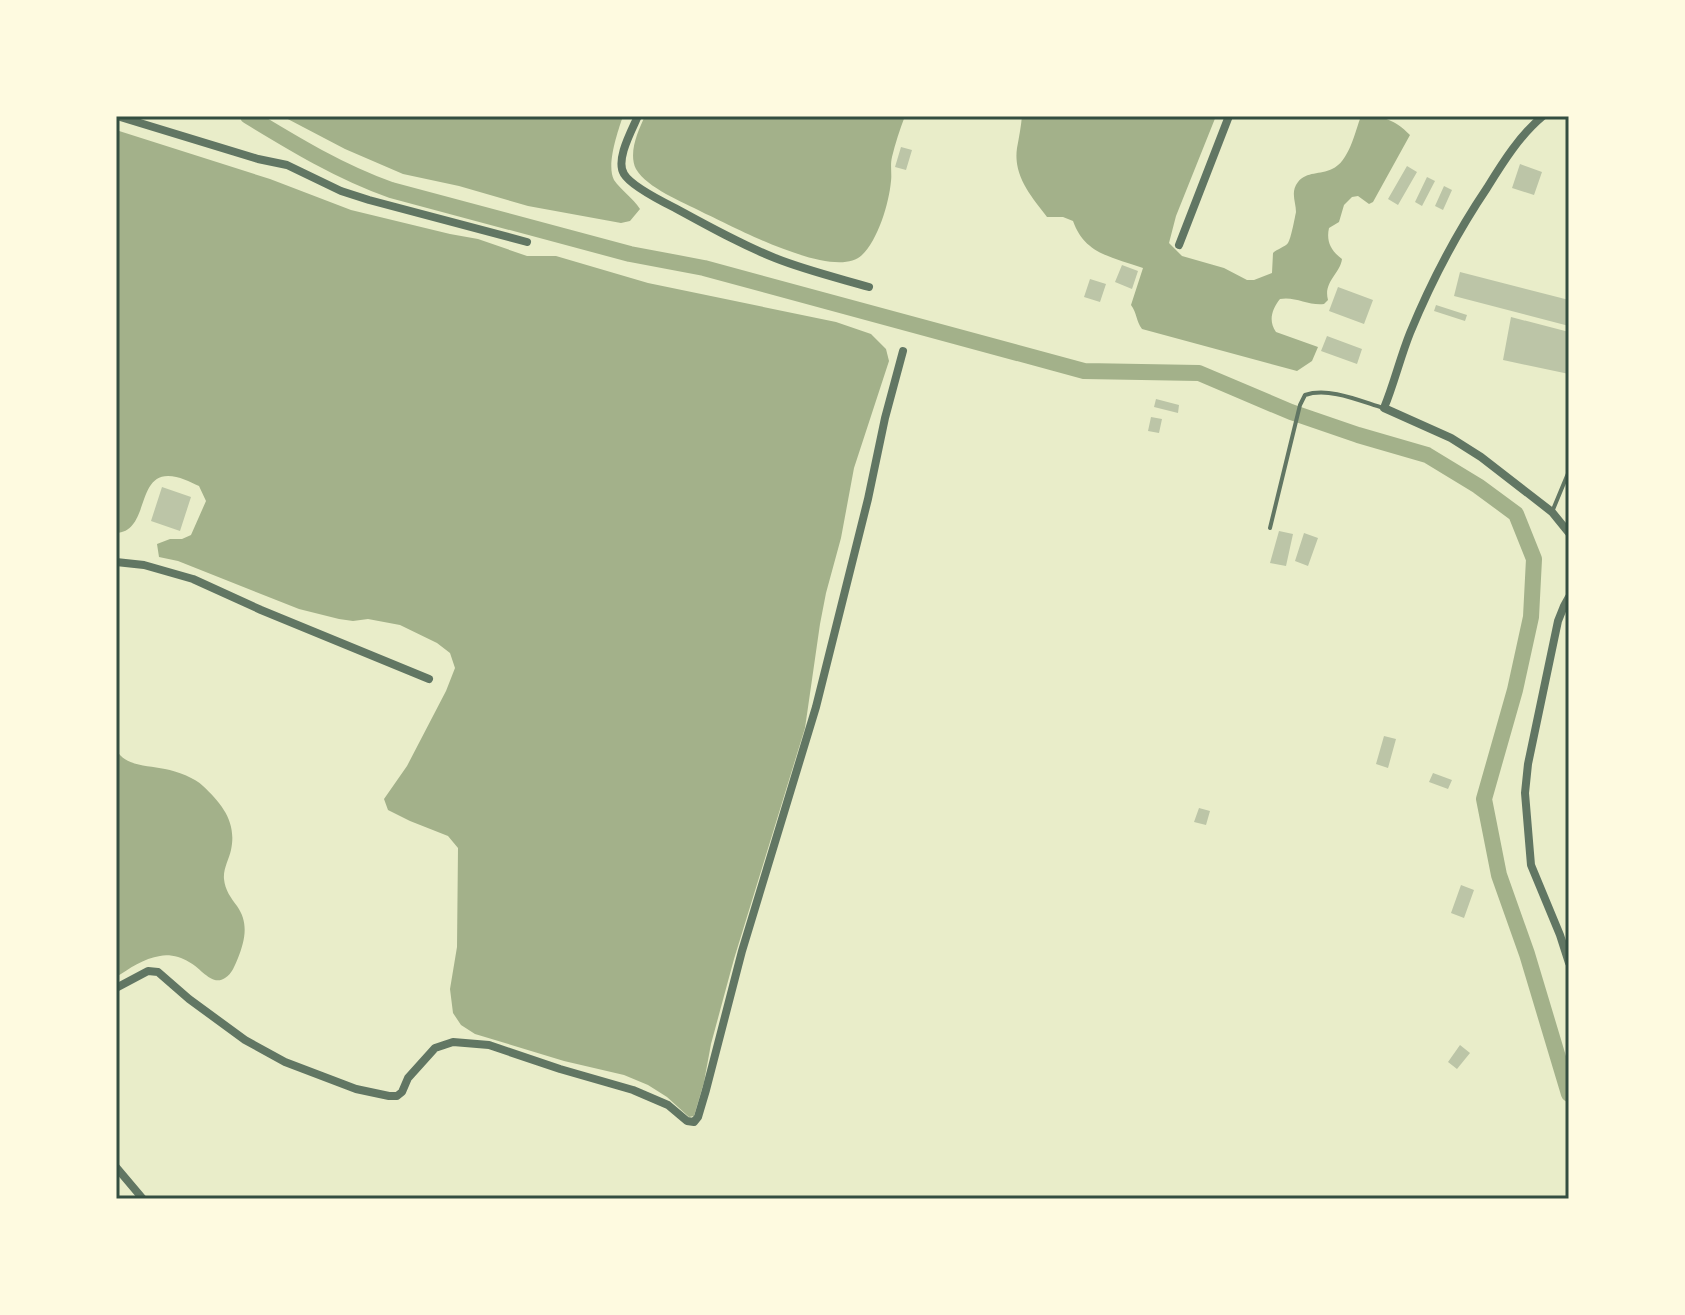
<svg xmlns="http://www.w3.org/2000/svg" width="1685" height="1315" viewBox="0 0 1685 1315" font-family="'Noto Sans',sans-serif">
<rect width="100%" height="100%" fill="#e9edc9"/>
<path fill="#a3b18a" d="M282 116H623C618 131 606 165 614 180 621 190 633 198 640 209L630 221 621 223 528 206 459 186 403 174 345 149Z
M645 116H905C900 129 895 144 892 157 890 165 892 174 891 181 889 203 878 240 862 255 835 282 732 226 702 212 683 202 647 188 636 169 628 153 638 131 645 116Z
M1022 116H1216L1176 216 1169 243 1182 256 1224 268 1247 280H1254L1272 273 1273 253C1277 249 1285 247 1288 243 1291 239 1295 217 1296 212 1296 202 1290 192 1298 182 1307 171 1320 175 1332 169 1349 162 1355 132 1361 116 1383 116 1394 119 1410 135L1373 202 1369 204 1358 196 1352 197 1344 205 1339 222 1329 228C1326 241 1331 251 1342 259 1340 274 1323 282 1328 300L1324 304C1309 306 1295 296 1280 299 1272 309 1268 321 1276 332L1318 347 1312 361 1297 371 1142 329C1136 321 1137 313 1131 305L1143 268C1113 257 1085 255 1073 221L1063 217H1047C1031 196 1013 176 1017 148 1019 137 1021 127 1022 116Z
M116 130 270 179 351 210 450 234 478 239 527 256H556L648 283 836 322 871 334 886 349 889 361 854 468 841 538 826 593 820 624 805 728 734 959 711 1044 704 1082 694 1116 689 1117 667 1097 648 1085 624 1075 564 1061 475 1034 461 1025 453 1013 450 989 457 947 458 848 448 836 410 821 388 810 384 799 407 766 446 691 455 668 450 653 437 643 400 625 368 619 353 621 339 619 299 609 178 561 159 557 157 544 170 539H182L191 535 206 501 199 486C190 482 179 476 168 476 136 476 149 532 116 533Z
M116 750C127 767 147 765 165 769 177 771 195 778 203 786 222 804 237 822 231 850 229 859 223 869 224 879 225 890 231 898 237 906 249 923 245 940 238 958 235 965 232 974 225 978 212 987 200 967 189 962 181 957 169 954 160 956 144 958 129 969 116 977Z"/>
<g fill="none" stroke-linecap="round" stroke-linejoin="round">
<path stroke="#a3b18a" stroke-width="16" d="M248 116C294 144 340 172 391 190L630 254 704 268 1084 371 1199 373 1291 412 1358 435 1427 455 1478 486 1516 514 1534 559 1531 617 1515 690 1484 799 1499 875 1527 954 1569 1094"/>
</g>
<path fill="#bcc5a7" d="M901 147 912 150 906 170 895 167Z
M1520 164 1542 172 1534 195 1512 188Z
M1407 166 1417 172 1398 205 1388 199Z
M1427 177 1435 181 1422 206 1415 202Z
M1444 186 1452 190 1443 210 1435 206Z
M1122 265 1138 271 1132 289 1115 282Z
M1460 272 1569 300V326L1454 296Z
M1090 279 1106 284 1100 302 1084 297Z
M1338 287 1373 300 1364 324 1329 311Z
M1436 305 1467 315 1465 321 1434 311Z
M1511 317 1569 332V374L1503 360Z
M1327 336 1362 349 1357 364 1321 351Z
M1156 399 1179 405 1178 413 1154 407Z
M1151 417 1162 419 1159 433 1148 431Z
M162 487 191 497 180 531 151 521Z
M1279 531 1293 534 1286 566 1270 563Z
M1304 533 1318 538 1308 566 1295 561Z
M1384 736 1396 739 1388 768 1376 764Z
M1433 773 1452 780 1448 789 1429 782Z
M1199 808 1210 811 1206 825 1194 822Z
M1461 885 1474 890 1464 918 1451 913Z
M1460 1045 1470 1053 1457 1069 1448 1062Z"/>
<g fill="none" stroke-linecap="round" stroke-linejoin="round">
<path stroke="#617663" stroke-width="4" d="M1552 512 1569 471
M1270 528 1300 405 1305 395C1329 387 1360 401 1383 408"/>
<path stroke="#617663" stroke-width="8" d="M117 116 258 159 287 165 341 191 369 200 527 242
M638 116C632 130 615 160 624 174 631 186 663 202 675 208 708 226 740 244 775 258 805 270 838 278 869 287
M1543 116C1520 135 1503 162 1487 188 1456 234 1431 282 1410 333 1400 358 1394 384 1384 408L1451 438 1481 457 1552 512 1569 533
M1179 245 1229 116
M116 562 144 565 193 579 261 610 429 679
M1569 597 1564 606 1558 621 1528 764 1525 793 1531 865 1560 935 1569 963
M116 988 148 971 158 972 189 999 245 1040 285 1062 356 1089 389 1096H397L402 1092 408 1078 435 1048 453 1042 489 1045 560 1069 633 1090 668 1105 687 1121 694 1122 698 1117 706 1090 742 951 816 707 868 499 885 418 903 351
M116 1167 143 1199"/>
</g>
<rect width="1685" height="1315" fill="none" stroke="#fefae0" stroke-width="236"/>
<rect x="118" y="118" width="1449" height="1079" fill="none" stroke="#344e41" stroke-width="3"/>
</svg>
